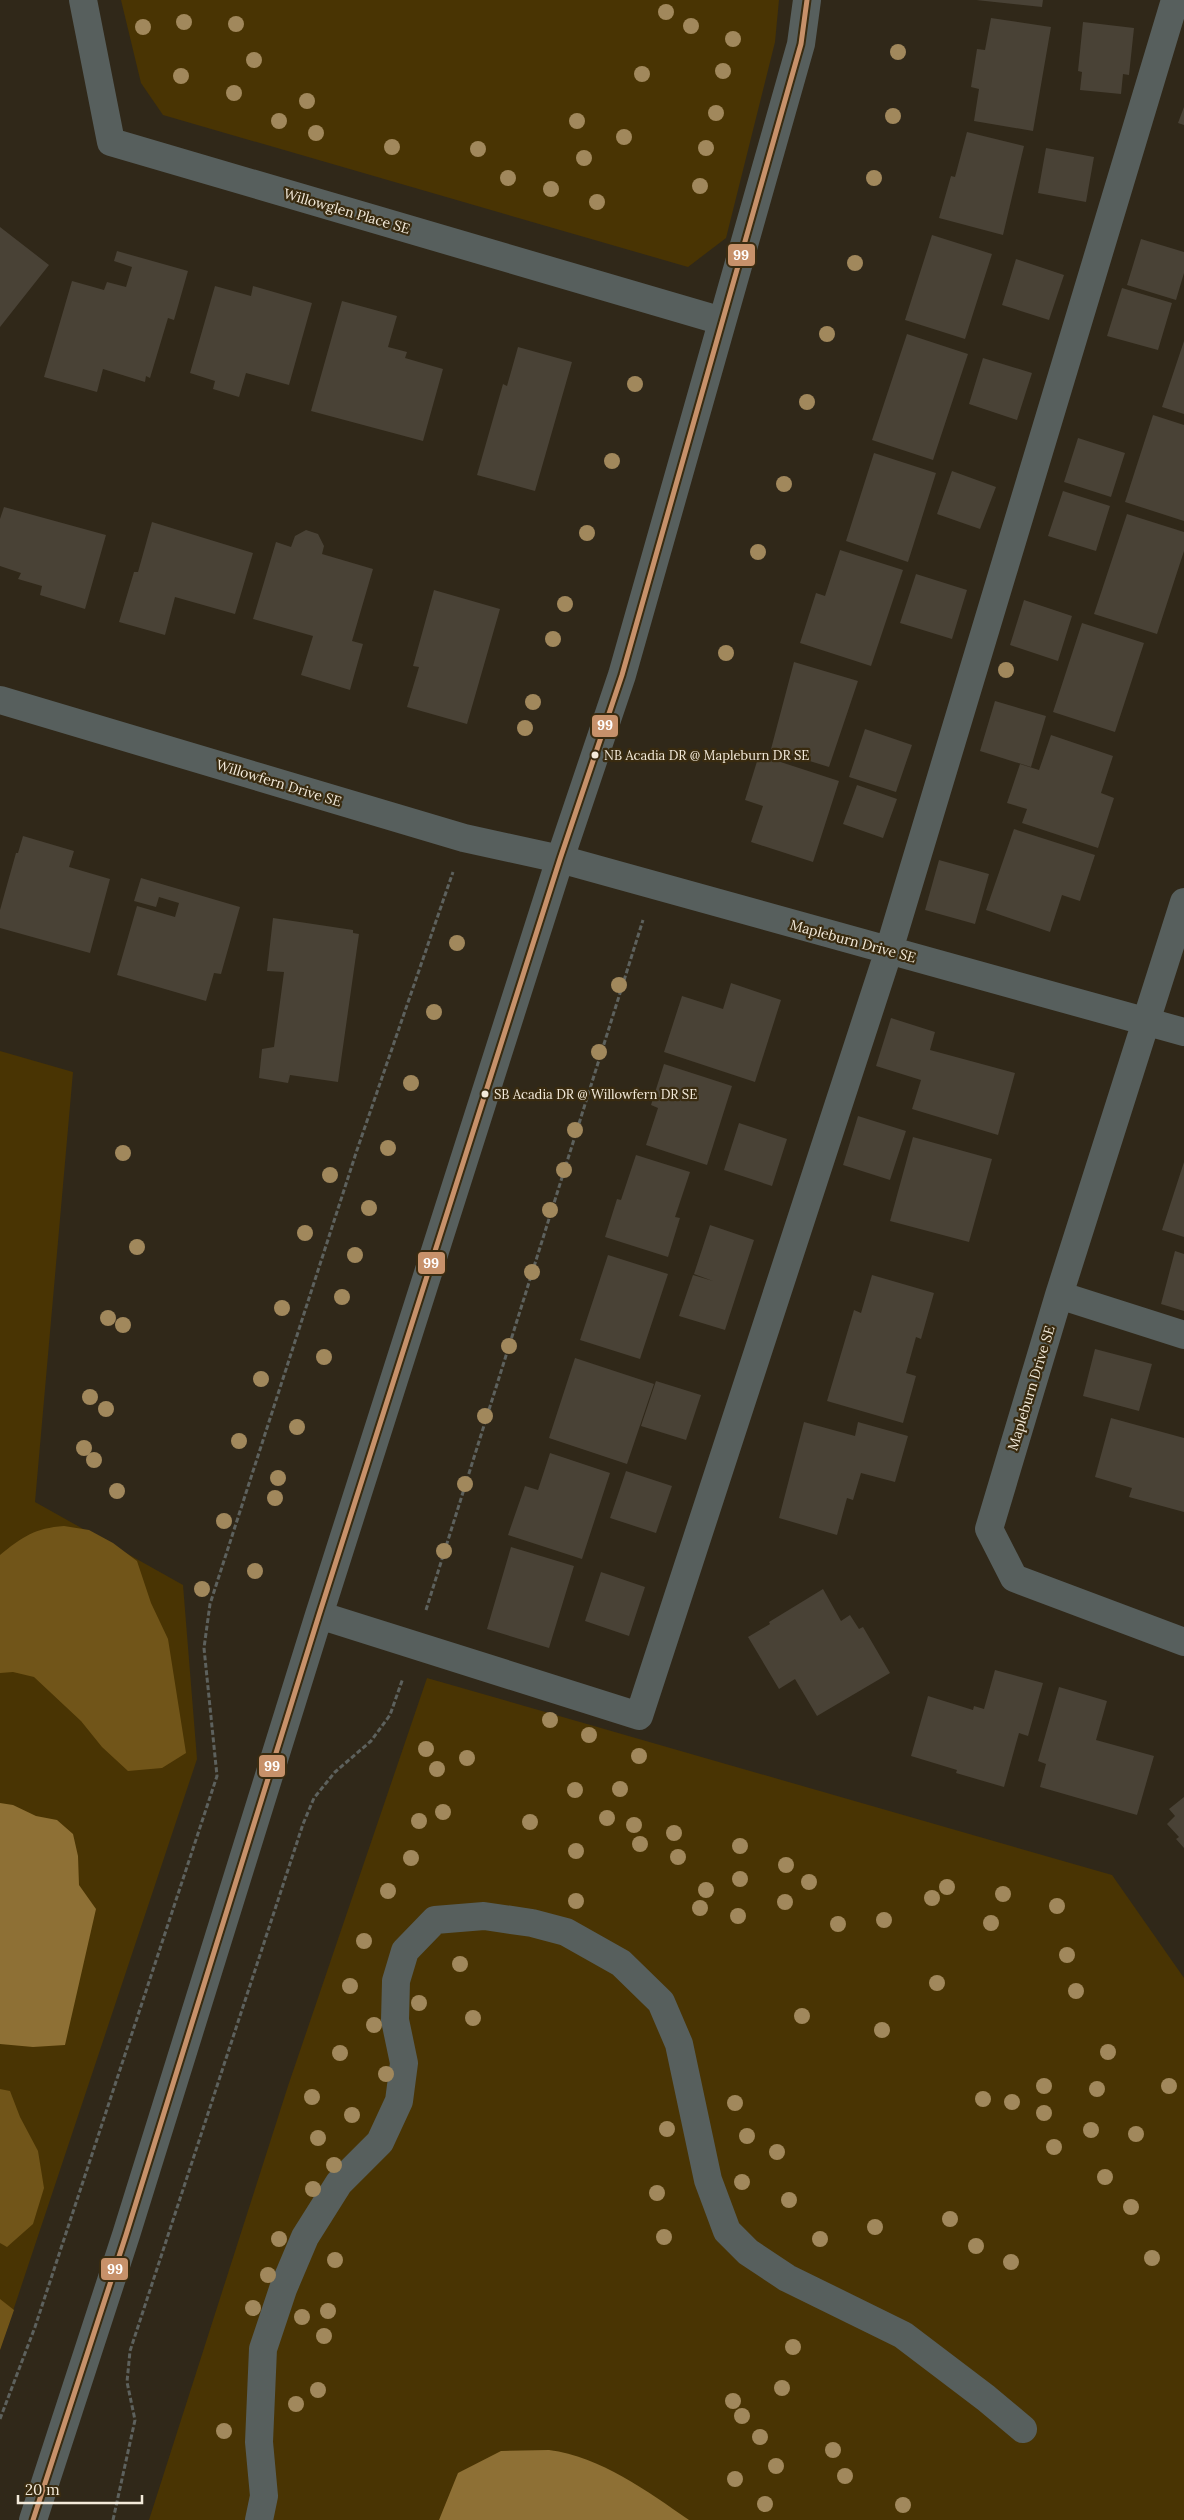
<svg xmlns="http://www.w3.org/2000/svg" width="1184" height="2520" viewBox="0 0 1184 2520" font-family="Lora,serif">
<rect width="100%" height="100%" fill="#302819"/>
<path fill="#493403" d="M121 0H779L775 42 726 238 688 267 163 115 141 83Z
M0 1051 73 1072 35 1502 183 1585 197 1759 0 2350Z
M427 1678 1112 1875 1184 1978V2520H149L288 2086Z"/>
<path fill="#715519" d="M64 1526 89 1530 113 1543 137 1561 151 1603 168 1639 186 1753 162 1768 128 1771 102 1747 81 1721 34 1677 13 1672 0 1673V1555C22 1537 35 1528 64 1526Z
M0 2089 10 2091 20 2117 38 2151 44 2188 33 2224 7 2247 0 2243Z
M0 2299 14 2310 0 2350Z"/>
<path fill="#8e7035" d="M0 1803 13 1805 36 1816 57 1820 73 1834 78 1856 79 1885 96 1909 65 2045 33 2047 0 2044Z
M549 2450C601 2457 647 2491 689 2520H439L458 2473 501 2451Z"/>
<path fill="#494236" d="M976 0H1043L1042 7Z
M991 18 1051 27 1033 131 974 121 979 89 971 87 977 49 985 50Z
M1083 22 1134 28 1129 75 1123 74 1121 94 1080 90 1082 72 1078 71Z
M1184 107V125L1178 123Z
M967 132 1024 146 1003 235 939 218 951 176 955 177Z
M1046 148 1094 157 1086 202 1038 193Z
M0 227 49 265 0 327Z
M932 235 992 254 965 339 905 320Z
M1141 239 1184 252V273L1176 300 1127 285Z
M117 251 188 271 174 320 168 318 150 378 146 376 145 382 103 369 97 392 44 377 72 281 104 290 107 282 126 287 132 267 114 261Z
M1016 259 1064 275 1049 320 1002 305Z
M215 286 251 296 253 286 312 303 289 385 246 373 239 397 213 389 215 381 190 373Z
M1122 288 1172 303 1158 350 1107 336Z
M342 301 397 316 388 347 407 352 405 358 443 369 423 441 311 411Z
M907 334 968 354 933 460 872 440Z
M1184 341V414L1162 407Z
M518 347 572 362 535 491 477 475 503 384 507 386Z
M983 358 1032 373 1017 420 969 404Z
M1153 415 1184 425V521L1125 502Z
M1078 438 1125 453 1111 497 1064 482Z
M874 453 936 473 908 562 846 541Z
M952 471 996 487 980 529 937 514Z
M1063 491 1110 506 1096 551 1048 536Z
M4 507 106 535 85 609 40 595 42 586 18 579 21 573 0 566V519Z
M1127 514 1184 532V551L1157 634 1094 614Z
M152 522 253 553 235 614 175 597 165 635 119 622 134 572H138Z
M306 530 318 534 324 546 322 554 373 569 352 641 363 644 350 690 301 675 313 636 253 619 276 542 291 547 295 536Z
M840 550 903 570 871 666 800 643 816 593 825 596Z
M916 574 967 590 952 639 900 623Z
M434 590 500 609 467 724 407 707 419 667 413 666Z
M1024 600 1072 616 1058 661 1010 645Z
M1082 623 1144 643 1115 732 1053 712Z
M794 662 858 681 829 767 771 749Z
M995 701 1046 716 1031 767 980 751Z
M865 729 912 745 896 792 849 777Z
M1051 735 1113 756 1101 793 1114 798 1098 848 1022 823 1027 809 1007 803 1020 764 1039 770Z
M759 755 839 781 813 862 751 842 763 806 745 800Z
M857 785 897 799 883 838 843 824Z
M1014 829 1095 855 1080 901 1062 895 1050 932 986 910Z
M23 836 74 851 69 867 110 879 90 953 0 928V910L16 853H18Z
M939 860 989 874 975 924 925 910Z
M141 878 240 907 221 974 214 973 206 1001 117 975 137 906 175 917 179 903 159 897 156 907 134 901Z
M273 918 353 930V933L359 934 338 1082 290 1075 288 1083 259 1078 262 1049 274 1047 284 972 267 971Z
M731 983 781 1000 755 1082 664 1052 682 996 723 1009Z
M891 1018 935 1032 930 1050 1015 1073 998 1135 912 1109 921 1080 876 1066Z
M664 1064 732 1086 707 1165 646 1145 658 1108 651 1105Z
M858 1116 906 1131 890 1180 843 1165Z
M739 1123 787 1139 772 1186 724 1170Z
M913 1137 992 1159 969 1242 890 1221Z
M636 1155 690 1172 675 1217 680 1218 668 1257 605 1237 617 1199 621 1200Z
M1184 1162V1237L1162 1230Z
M710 1225 754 1240 725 1330 679 1316 693 1275 713 1281 694 1274Z
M1175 1251 1184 1254V1311L1161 1304Z
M608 1255 668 1274 640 1359 580 1340Z
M872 1275 934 1293 921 1339 916 1337 906 1373 916 1376 903 1423 827 1401 854 1310 861 1313Z
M1095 1349 1152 1364 1139 1411 1083 1396Z
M575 1358 654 1384 627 1464 549 1438Z
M656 1381 701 1395 686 1440 641 1426Z
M1111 1418 1184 1438V1512L1129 1497 1132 1488 1095 1477Z
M804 1422 855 1436 858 1422 908 1436 895 1482 861 1473 853 1500 847 1498 837 1535 779 1518Z
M550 1453 610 1473 582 1559 508 1535 525 1486 538 1490Z
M626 1471 672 1486 656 1533 610 1518Z
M511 1547 574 1566 549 1648 487 1629Z
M601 1572 645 1587 629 1636 585 1621Z
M823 1589 841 1621 850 1615 859 1629 863 1627 890 1673 817 1716 795 1679 779 1689 748 1637 770 1624 769 1622Z
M995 1670 1043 1683 1028 1736 1019 1733 1004 1787 956 1773 957 1770 911 1756 928 1696 973 1710 974 1706 984 1709Z
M1059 1687 1107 1701 1096 1740 1154 1756 1137 1815 1040 1787 1046 1764 1038 1761Z
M1184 1797V1848L1176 1839 1179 1837 1167 1824 1175 1816 1169 1809Z"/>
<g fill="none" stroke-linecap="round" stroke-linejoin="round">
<path stroke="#5d615d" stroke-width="3" stroke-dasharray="5 2.5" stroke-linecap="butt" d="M426 1610 643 920
M0 2419 35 2327 217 1776 204 1648 210 1604 357 1150 453 872
M113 2520 135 2420 127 2382 130 2351 303 1824 314 1798 335 1772 371 1741 390 1715 403 1678"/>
<path stroke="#575f5d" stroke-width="28" d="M83 0 111 142 722 321
M0 700 464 838 560 859 1184 1032
M1184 902 1059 1295 989 1529 1014 1578 1184 1642
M1059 1295 1184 1335
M319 1615 639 1716 889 950 1175 0
M33 2520 126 2235 319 1615 560 859 622 675 801 44 807 0
M259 2520 264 2496 259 2442 263 2349 283 2289 305 2237 339 2183 380 2142 399 2101 404 2063 395 2020 396 1981 405 1951 435 1920 484 1916 532 1923 566 1932 621 1963 661 2002 679 2044 708 2180 727 2231 748 2252 787 2278 903 2335 986 2398 1023 2429"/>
<g stroke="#392b10" stroke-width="9">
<path id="bus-1" d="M33 2520 126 2235 319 1615 560 859 622 675 801 44 807 0"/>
</g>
<use href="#bus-1" stroke="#c7916a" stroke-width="5"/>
</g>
<g fill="#a1885c">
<circle cx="666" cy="12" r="8"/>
<circle cx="184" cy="22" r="8"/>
<circle cx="236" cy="24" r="8"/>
<circle cx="691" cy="26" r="8"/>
<circle cx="143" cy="27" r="8"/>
<circle cx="733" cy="39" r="8"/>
<circle cx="898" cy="52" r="8"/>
<circle cx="254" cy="60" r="8"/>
<circle cx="723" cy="71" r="8"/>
<circle cx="642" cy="74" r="8"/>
<circle cx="181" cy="76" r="8"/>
<circle cx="234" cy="93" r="8"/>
<circle cx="307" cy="101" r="8"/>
<circle cx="716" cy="113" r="8"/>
<circle cx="893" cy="116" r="8"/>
<circle cx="279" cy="121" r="8"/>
<circle cx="577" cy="121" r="8"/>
<circle cx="316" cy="133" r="8"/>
<circle cx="624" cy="137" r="8"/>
<circle cx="392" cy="147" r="8"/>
<circle cx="706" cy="148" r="8"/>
<circle cx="478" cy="149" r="8"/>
<circle cx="584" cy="158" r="8"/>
<circle cx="508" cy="178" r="8"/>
<circle cx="874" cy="178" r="8"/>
<circle cx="700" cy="186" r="8"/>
<circle cx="551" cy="189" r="8"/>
<circle cx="597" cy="202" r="8"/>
<circle cx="855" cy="263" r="8"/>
<circle cx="827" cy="334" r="8"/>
<circle cx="635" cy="384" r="8"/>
<circle cx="807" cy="402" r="8"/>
<circle cx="612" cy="461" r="8"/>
<circle cx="784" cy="484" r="8"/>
<circle cx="587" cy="533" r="8"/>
<circle cx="758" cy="552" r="8"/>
<circle cx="565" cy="604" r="8"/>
<circle cx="553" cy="639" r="8"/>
<circle cx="726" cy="653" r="8"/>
<circle cx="1006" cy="670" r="8"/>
<circle cx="533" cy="702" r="8"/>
<circle cx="525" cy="728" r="8"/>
<circle cx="457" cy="943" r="8"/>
<circle cx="619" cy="985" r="8"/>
<circle cx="434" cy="1012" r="8"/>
<circle cx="599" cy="1052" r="8"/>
<circle cx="411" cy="1083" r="8"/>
<circle cx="575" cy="1130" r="8"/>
<circle cx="388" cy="1148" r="8"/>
<circle cx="123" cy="1153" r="8"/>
<circle cx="564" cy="1170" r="8"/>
<circle cx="330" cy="1175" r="8"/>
<circle cx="369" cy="1208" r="8"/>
<circle cx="550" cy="1210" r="8"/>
<circle cx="305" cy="1233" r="8"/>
<circle cx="137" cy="1247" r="8"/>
<circle cx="355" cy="1255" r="8"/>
<circle cx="532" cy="1272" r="8"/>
<circle cx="342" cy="1297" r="8"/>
<circle cx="282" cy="1308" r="8"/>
<circle cx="108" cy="1318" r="8"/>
<circle cx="123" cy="1325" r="8"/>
<circle cx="509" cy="1346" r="8"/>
<circle cx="324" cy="1357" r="8"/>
<circle cx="261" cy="1379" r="8"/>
<circle cx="90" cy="1397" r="8"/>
<circle cx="106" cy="1409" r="8"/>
<circle cx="485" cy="1416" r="8"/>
<circle cx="297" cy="1427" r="8"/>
<circle cx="239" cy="1441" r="8"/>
<circle cx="84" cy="1448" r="8"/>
<circle cx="94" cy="1460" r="8"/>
<circle cx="278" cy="1478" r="8"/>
<circle cx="465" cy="1484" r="8"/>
<circle cx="117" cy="1491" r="8"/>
<circle cx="275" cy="1498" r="8"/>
<circle cx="224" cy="1521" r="8"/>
<circle cx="444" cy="1551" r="8"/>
<circle cx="255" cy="1571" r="8"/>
<circle cx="202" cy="1589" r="8"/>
<circle cx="550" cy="1720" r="8"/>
<circle cx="589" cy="1735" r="8"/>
<circle cx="426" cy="1749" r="8"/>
<circle cx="639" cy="1756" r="8"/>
<circle cx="467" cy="1758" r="8"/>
<circle cx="437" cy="1769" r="8"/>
<circle cx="620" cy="1789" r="8"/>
<circle cx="575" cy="1790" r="8"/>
<circle cx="443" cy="1812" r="8"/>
<circle cx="607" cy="1818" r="8"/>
<circle cx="419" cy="1821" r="8"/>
<circle cx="530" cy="1822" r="8"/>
<circle cx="634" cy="1825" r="8"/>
<circle cx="674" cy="1833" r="8"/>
<circle cx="640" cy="1844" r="8"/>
<circle cx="740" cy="1846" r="8"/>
<circle cx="576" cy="1851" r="8"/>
<circle cx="678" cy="1857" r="8"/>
<circle cx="411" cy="1858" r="8"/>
<circle cx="786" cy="1865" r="8"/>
<circle cx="740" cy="1879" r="8"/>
<circle cx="809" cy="1882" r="8"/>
<circle cx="947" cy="1887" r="8"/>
<circle cx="706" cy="1890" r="8"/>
<circle cx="388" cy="1891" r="8"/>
<circle cx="1003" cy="1894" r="8"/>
<circle cx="932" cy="1898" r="8"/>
<circle cx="576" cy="1901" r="8"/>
<circle cx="785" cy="1902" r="8"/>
<circle cx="1057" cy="1906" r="8"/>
<circle cx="700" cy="1908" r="8"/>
<circle cx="738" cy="1916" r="8"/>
<circle cx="884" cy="1920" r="8"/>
<circle cx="991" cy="1923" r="8"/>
<circle cx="838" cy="1924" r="8"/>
<circle cx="364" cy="1941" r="8"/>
<circle cx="1067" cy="1955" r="8"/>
<circle cx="460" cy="1964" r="8"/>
<circle cx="937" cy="1983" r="8"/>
<circle cx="350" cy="1986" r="8"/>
<circle cx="1076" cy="1991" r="8"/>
<circle cx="419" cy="2003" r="8"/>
<circle cx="802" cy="2016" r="8"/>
<circle cx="473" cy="2018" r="8"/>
<circle cx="374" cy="2025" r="8"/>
<circle cx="882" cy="2030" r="8"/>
<circle cx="1108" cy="2052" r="8"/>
<circle cx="340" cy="2053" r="8"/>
<circle cx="386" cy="2074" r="8"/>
<circle cx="1044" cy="2086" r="8"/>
<circle cx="1169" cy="2086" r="8"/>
<circle cx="1097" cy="2089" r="8"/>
<circle cx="312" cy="2097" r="8"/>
<circle cx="983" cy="2099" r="8"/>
<circle cx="1012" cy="2102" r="8"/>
<circle cx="735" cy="2103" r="8"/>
<circle cx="1044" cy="2113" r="8"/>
<circle cx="352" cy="2115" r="8"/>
<circle cx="667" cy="2129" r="8"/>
<circle cx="1091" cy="2130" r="8"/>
<circle cx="1136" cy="2134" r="8"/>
<circle cx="747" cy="2136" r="8"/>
<circle cx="318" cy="2138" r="8"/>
<circle cx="1054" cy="2147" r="8"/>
<circle cx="777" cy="2152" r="8"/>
<circle cx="334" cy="2165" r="8"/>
<circle cx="1105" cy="2177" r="8"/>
<circle cx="742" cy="2182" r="8"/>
<circle cx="313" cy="2189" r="8"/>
<circle cx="657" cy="2193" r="8"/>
<circle cx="789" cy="2200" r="8"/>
<circle cx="1131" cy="2207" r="8"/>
<circle cx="950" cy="2219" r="8"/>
<circle cx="875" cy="2227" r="8"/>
<circle cx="664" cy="2237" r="8"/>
<circle cx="279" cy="2239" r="8"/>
<circle cx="820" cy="2239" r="8"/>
<circle cx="976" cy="2246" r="8"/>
<circle cx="1152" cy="2258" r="8"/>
<circle cx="335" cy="2260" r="8"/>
<circle cx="1011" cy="2262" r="8"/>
<circle cx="268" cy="2275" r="8"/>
<circle cx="253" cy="2308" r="8"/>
<circle cx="328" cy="2311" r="8"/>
<circle cx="302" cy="2317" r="8"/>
<circle cx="324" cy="2336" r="8"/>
<circle cx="793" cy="2347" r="8"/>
<circle cx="782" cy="2388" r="8"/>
<circle cx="318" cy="2390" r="8"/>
<circle cx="733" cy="2401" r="8"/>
<circle cx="296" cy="2404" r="8"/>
<circle cx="742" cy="2416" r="8"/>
<circle cx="224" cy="2431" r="8"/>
<circle cx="760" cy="2437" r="8"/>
<circle cx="833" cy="2450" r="8"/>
<circle cx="776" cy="2466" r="8"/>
<circle cx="845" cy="2476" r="8"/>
<circle cx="735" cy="2479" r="8"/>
<circle cx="765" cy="2504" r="8"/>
<circle cx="903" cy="2505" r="8"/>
</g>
<g fill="#f3eada" stroke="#392b10" stroke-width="2">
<circle cx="595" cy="755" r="4.5"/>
<circle cx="485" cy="1094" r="4.5"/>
</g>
<g text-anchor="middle" stroke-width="4.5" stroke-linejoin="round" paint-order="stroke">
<g font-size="13" fill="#f3eada" stroke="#392b10" text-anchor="start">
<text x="604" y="760">NB Acadia DR @ Mapleburn DR SE</text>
<text x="494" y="1099">SB Acadia DR @ Willowfern DR SE</text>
</g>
<g font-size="14" fill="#f3eada" stroke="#392b10">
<text transform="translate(347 211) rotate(16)" y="5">Willowglen Place SE</text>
<text transform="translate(279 783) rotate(17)" y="5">Willowfern Drive SE</text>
<text transform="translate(853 941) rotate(15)" y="5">Mapleburn Drive SE</text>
<text transform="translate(1031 1388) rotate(-73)" y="5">Mapleburn Drive SE</text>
</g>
</g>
<g stroke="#392b10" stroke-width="2">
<rect x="727" y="243" width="29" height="24" rx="5" fill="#c7916a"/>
<rect x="591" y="714" width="28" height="24" rx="5" fill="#c7916a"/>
<rect x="417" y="1251" width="29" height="24" rx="5" fill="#c7916a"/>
<rect x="258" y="1754" width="28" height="24" rx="5" fill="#c7916a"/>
<rect x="100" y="2257" width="29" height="24" rx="5" fill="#c7916a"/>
</g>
<g font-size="14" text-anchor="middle" font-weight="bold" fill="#fff">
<text x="741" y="260">99</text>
<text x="605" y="730">99</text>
<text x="431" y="1268">99</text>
<text x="272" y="1771">99</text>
<text x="115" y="2274">99</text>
</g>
<path d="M18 2495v8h124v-8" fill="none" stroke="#f3eada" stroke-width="2.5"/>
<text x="25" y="2495" font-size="15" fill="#f3eada" stroke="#392b10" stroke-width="4" paint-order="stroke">20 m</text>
</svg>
